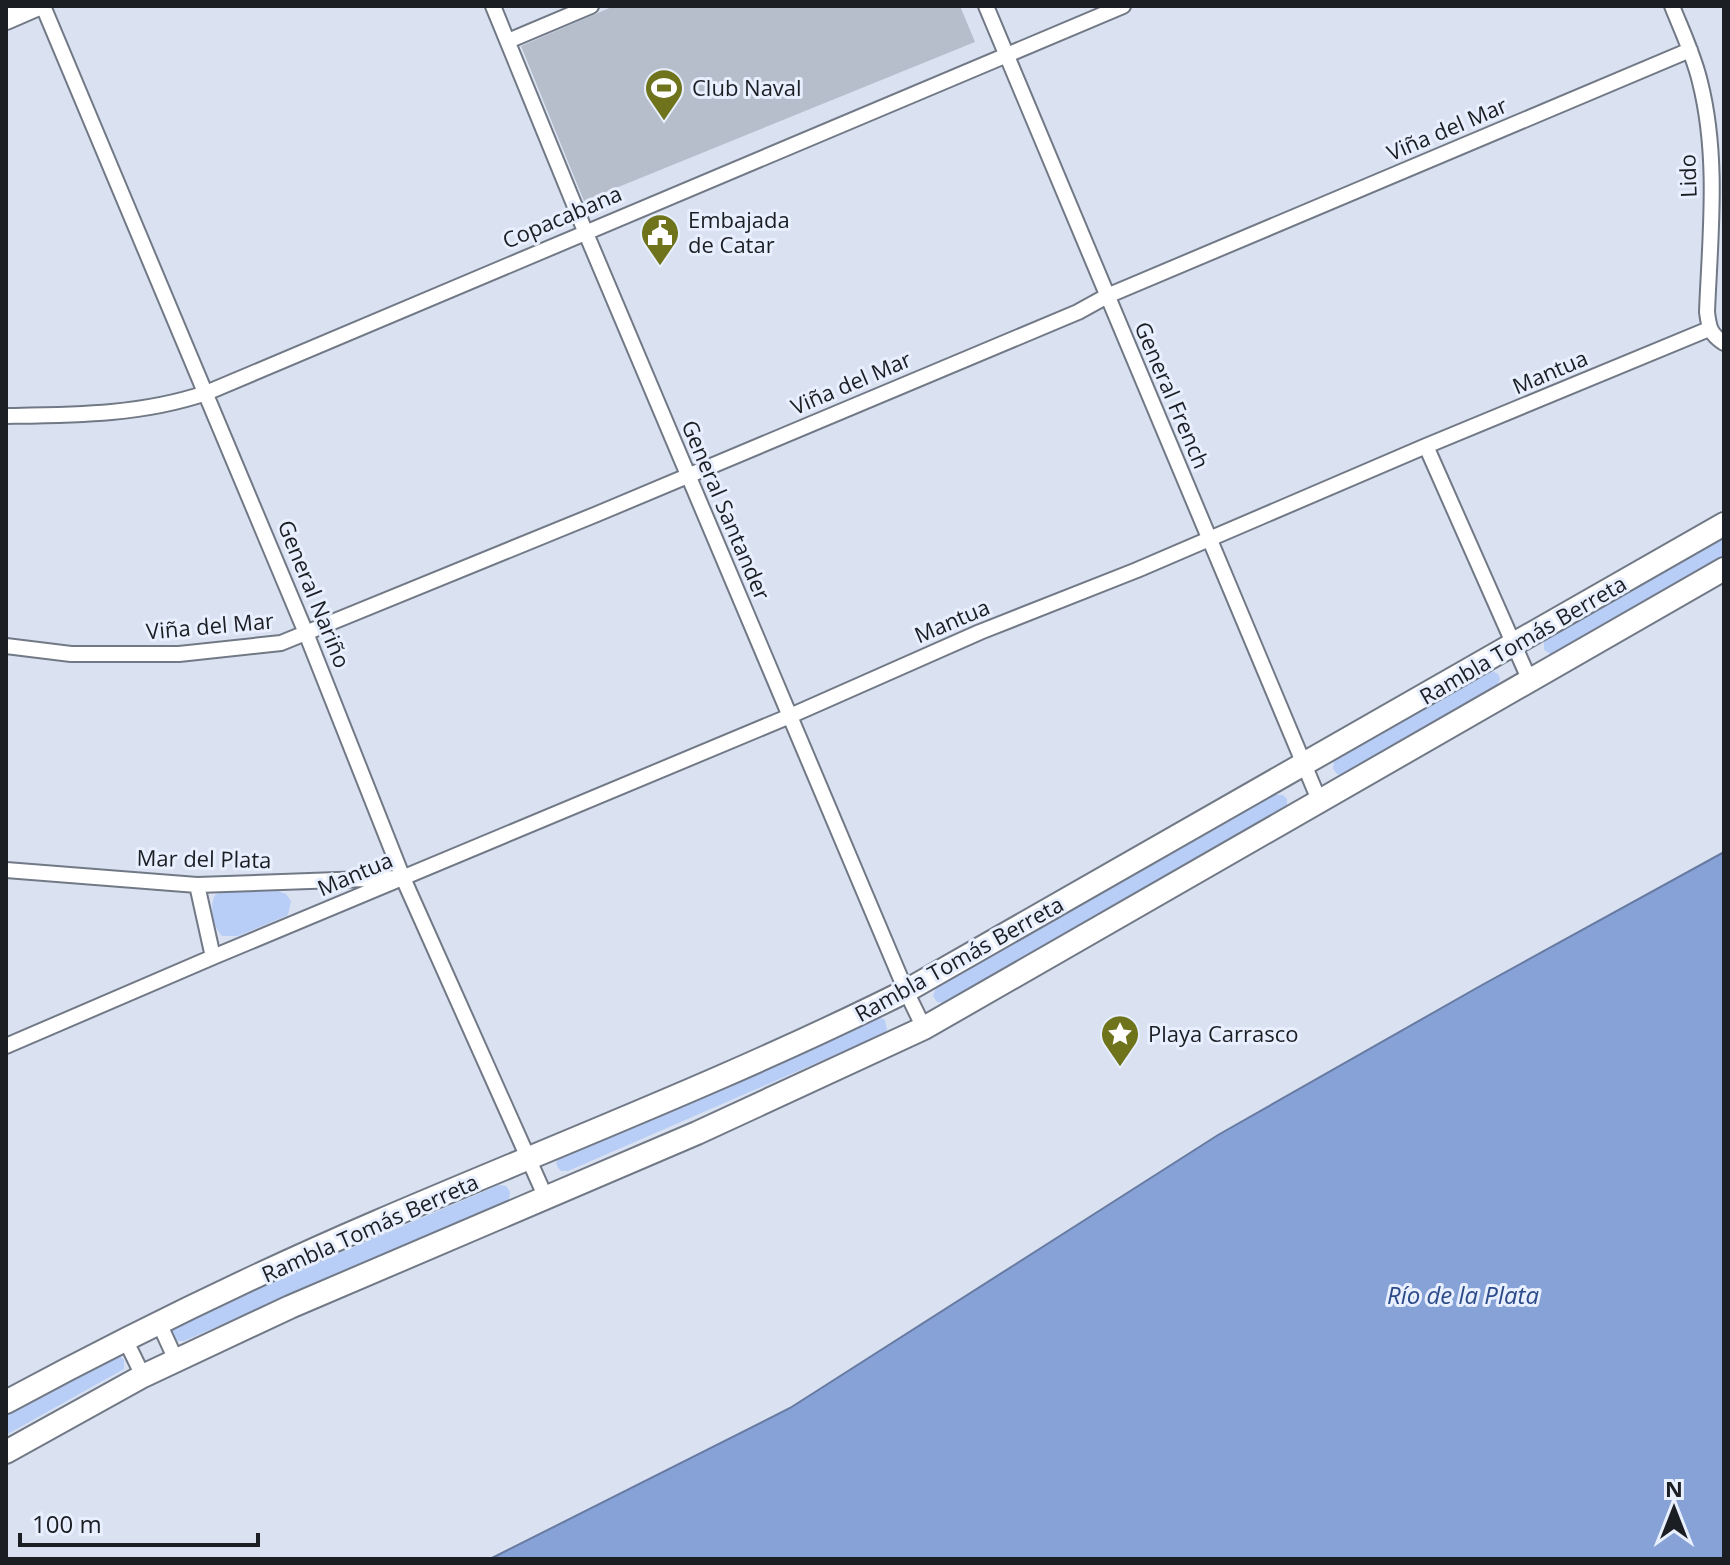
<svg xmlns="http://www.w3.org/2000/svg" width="1730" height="1565" viewBox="0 0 1730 1565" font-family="'Open Sans',sans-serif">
<rect width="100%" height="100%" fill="#dae2f1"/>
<path fill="#b8cef7" d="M1724 537V560L1552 655 1544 650V641L1547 638Z
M1492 671 1498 674 1500 679 1496 688 1342 775 1337 774 1333 769 1334 759Z
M1273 795H1283L1287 799V808L952 1001 944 1003 937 1002 933 996 936 988 944 983Z
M278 891 286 894 291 901 288 915 238 936H222C213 926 209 907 215 895L221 892Z
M875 1016 885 1020 887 1030 883 1034 568 1171H561C555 1165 555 1161 560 1155Z
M499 1185 506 1186 510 1192 509 1199 504 1202 184 1341H178L171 1336 172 1327 206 1310Z
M117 1353 124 1360V1369L6 1435V1411Z"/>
<path fill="#87a2d7" stroke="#677aa1" stroke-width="2" d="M1724 852V1559H490L790 1408 1218 1135 1482 985Z"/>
<path fill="#b6becc" d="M614 6H960L975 42 584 201 521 46Z"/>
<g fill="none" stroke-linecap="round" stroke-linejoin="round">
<g stroke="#727986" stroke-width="18">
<path id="minor" d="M43 6 306 633 403 878 546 1198
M493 6 585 231 906 991 924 1028
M986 6 1319 800
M1672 6C1682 31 1694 56 1700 82 1719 157 1710 236 1707 312 1709 328 1710 334 1724 343
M508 41 591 6
M6 416C74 415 141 415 206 393L1123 6
M1426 446 1530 681
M6 646 71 654H179L281 643 597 514 1078 312 1107 296 1690 50
M6 870 197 885 393 878
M213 957 790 716 980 632 1137 570 1426 446 1709 329
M6 1046 213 957 197 885
M159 1323 176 1360
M125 1339 143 1376"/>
</g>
<g stroke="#727986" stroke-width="24">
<path id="secondary" d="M6 19 36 6"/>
</g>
<g stroke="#727986" stroke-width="26">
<path id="primary" d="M6 1402C127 1337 251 1276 377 1222 554 1146 734 1077 906 991L1724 524
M6 1452 143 1376 290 1307 697 1133 924 1028 1724 569"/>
</g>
<use href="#minor" stroke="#fff" stroke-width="14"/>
<use href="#secondary" stroke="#fff" stroke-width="20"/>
<use href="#primary" stroke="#fff" stroke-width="22"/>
</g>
<defs>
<g id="stadium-pin" transform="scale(2)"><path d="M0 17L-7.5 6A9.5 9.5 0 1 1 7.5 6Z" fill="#6f741c" stroke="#e8effe"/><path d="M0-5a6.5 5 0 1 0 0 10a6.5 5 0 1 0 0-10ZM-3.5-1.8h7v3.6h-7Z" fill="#fff"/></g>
<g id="civic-pin" transform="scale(2)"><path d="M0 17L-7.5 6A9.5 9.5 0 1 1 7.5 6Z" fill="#6f741c" stroke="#e8effe"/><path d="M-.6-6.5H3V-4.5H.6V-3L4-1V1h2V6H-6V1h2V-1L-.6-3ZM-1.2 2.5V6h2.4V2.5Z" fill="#fff"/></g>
<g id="sight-pin" transform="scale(2)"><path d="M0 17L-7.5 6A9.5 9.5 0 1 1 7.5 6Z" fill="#6f741c" stroke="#e8effe"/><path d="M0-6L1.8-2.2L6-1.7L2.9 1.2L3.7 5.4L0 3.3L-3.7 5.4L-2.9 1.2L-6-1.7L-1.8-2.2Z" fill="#fff"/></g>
</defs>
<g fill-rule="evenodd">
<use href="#stadium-pin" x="664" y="88"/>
<use href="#civic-pin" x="660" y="233"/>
<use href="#sight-pin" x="1120" y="1034"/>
</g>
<g text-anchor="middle" stroke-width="6" stroke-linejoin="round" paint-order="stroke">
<g font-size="22" fill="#1b1e23" stroke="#e8effe" text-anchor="start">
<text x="692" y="96">Club Naval</text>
<text x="688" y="228">Embajada<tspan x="688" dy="25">de Catar</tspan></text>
<text x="1148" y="1042">Playa Carrasco</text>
</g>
<g font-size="22" fill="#1b1e23" stroke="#e8effe">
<text transform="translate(1447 129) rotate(-23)" y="8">Viña del Mar</text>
<text transform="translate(1688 176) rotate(-92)" y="8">Lido</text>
<text transform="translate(562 217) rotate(-23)" y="8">Copacabana</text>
<text transform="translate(1550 372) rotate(-23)" y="8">Mantua</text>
<text transform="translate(851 383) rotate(-23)" y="8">Viña del Mar</text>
<text transform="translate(1172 395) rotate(67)" y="8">General French</text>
<text transform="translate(726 510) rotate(67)" y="8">General Santander</text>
<text transform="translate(314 594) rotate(68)" y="8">General Nariño</text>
<text transform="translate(952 621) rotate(-23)" y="8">Mantua</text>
<text transform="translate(210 626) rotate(-5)" y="8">Viña del Mar</text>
<text transform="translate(1523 640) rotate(-30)" y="8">Rambla Tomás Berreta</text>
<text transform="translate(204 859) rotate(1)" y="8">Mar del Plata</text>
<text transform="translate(355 874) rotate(-23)" y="8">Mantua</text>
<text transform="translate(959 959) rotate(-29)" y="8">Rambla Tomás Berreta</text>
<text transform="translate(370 1228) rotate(-24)" y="8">Rambla Tomás Berreta</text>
</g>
<g font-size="24" font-style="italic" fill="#2b4a8a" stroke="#e8effe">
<text x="1463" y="1304">Río de la Plata</text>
</g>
</g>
<rect width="1730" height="1565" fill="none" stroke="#1b1e23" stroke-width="16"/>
<g transform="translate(1674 1509)" stroke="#e8effe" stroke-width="6" paint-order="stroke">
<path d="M0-6L14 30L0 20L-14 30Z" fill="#1b1e23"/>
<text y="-12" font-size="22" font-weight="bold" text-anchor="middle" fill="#1b1e23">N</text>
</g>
<path d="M20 1533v12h238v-12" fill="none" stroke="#1b1e23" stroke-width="4"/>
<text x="32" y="1533" font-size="24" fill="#1b1e23" stroke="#e8effe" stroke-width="6" paint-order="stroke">100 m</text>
</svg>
